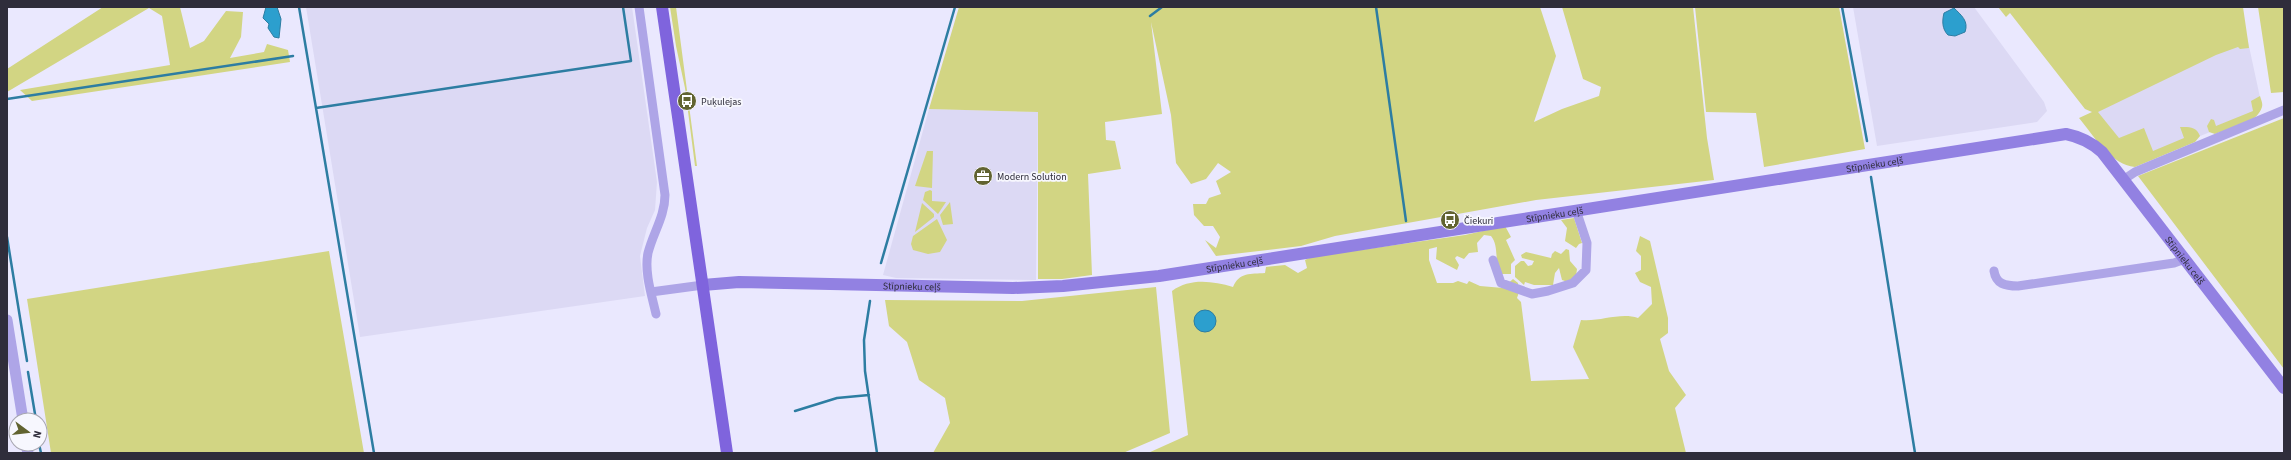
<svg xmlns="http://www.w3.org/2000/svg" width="2291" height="460" viewBox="0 0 2291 460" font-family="'Source Sans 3',sans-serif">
<rect width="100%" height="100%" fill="#eae8fe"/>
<path fill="#dcd9f4" d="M306 7H632L657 182 655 210 647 228 640 256 645 296 360 337Z
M1853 7H1974L2044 102 2047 111 2037 122 1877 146Z
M2247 37 2261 102 2255 114 2138 161 2093 113Z
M929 109 1038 112 1036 280 896 278 883 275Z"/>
<path fill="#d2d583" d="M103 7H180L190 48 204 41 226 11 243 12 241 37 230 58 264 52 267 44 288 50 290 62 32 101 20 90 170 65 162 16 149 8 7 92V69Z
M670 7H676L697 166H695L685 88 676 46Z
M959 7H1540L1556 56 1534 122 1562 109 1599 96 1601 87 1583 79 1562 7H1693L1707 138 1714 180 1536 200 1335 236 1301 246 1216 256 1205 240 1216 248 1220 237 1213 226H1204L1194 215 1193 204H1206L1209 198 1221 194 1216 181 1231 172 1218 163 1206 179 1191 184 1176 163 1171 115 1151 22 1162 114 1105 122 1106 140 1115 141 1121 169 1088 174 1092 275 1062 279H1038V112L929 109Z
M1695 7H1839L1865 149 1764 167 1756 113 1706 112Z
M1998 7H2243L2249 48 2240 49 2238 47 2216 55 2098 112 2119 138 2144 128 2153 151 2184 138 2180 127C2189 127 2196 126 2200 136L2195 142 2135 167C2111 165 2094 136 2079 118L2092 112 2085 109 2010 13 2006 17Z
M2258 7H2284V92L2271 93Z
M2260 96C2261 100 2263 103 2262 107 2257 124 2229 129 2215 134L2209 132 2207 126 2211 119 2214 120 2216 126 2253 111 2251 101Z
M2284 118V369L2138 176Z
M927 151H933L932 188 915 186Z
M930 190 932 191V201L946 202 938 214 923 200 925 192Z
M950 202 953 224 943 225 940 215Z
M922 203 934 214V217L915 232Z
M1574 218 1582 243 1579 244 1576 248 1565 241 1567 228 1561 220Z
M937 219 947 240 940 252 928 254 913 250 911 244 913 236Z
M1505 226 1511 237 1506 240 1515 260 1511 264V274H1502C1493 263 1500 247 1491 236L1484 235 1477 243 1478 252 1469 253 1464 259 1457 256 1455 258 1459 265 1457 270 1436 259 1437 247 1429 249V260L1437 283H1453L1458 281 1467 284 1469 281 1480 286 1503 288 1513 279 1518 283 1519 292 1517 298 1521 302 1531 381 1589 379 1573 347 1581 320C1600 322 1620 312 1638 318L1652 304 1651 287 1640 282 1635 273 1641 270V256L1636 251 1640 236 1650 241 1668 318V333L1660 339 1669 371 1686 395 1675 408 1686 453H1148L1188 435 1172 291C1190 278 1212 281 1233 287 1239 272 1251 274 1265 273L1266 267 1285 265 1298 273 1307 268 1305 260 1311 257 1465 235Z
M1566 249 1569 250 1570 261 1577 269 1576 276 1568 282 1562 280 1559 268 1555 273 1553 285H1534L1525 282 1524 285 1515 277V266L1521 261H1524L1528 266 1532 265 1534 261 1522 258 1521 255 1526 252 1551 258 1552 254 1555 251 1561 254Z
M329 251 364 453H51L27 299Z
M1156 287 1170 433 1123 453H933L950 423 945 398 919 380 907 342 889 326 885 300 1022 301Z"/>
<path fill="#2c9fce" stroke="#2d7da2" d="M266 7H277L281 19 279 38 274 37 268 28 269 24 263 18Z
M1954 8C1961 15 1969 21 1965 32L1955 36 1948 35C1942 29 1942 21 1944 13Z
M1194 321a11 11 0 1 1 22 0a11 11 0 1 1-22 0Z"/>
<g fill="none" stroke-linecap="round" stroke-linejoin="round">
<path stroke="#2d7da2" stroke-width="2.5" d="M299 7 374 453
M1376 7 1406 221
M1842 7 1867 141
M1150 16 1162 7
M7 99 293 56
M316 108 631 61 623 7
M1871 177 1915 453
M7 237 27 361
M881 263 955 7
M870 301 864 340 865 371 877 453
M28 372 36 420
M795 411 837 398 869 395
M39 444 41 453"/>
<path stroke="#aea5e7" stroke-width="9" d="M639 7 665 195C665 216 653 233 648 253 644 272 652 296 656 314
M2123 180 2135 172 2284 110
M1493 260 1501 283 1532 294 1548 291 1573 283 1586 270 1587 243 1576 210
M1994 271C1996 284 2005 286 2018 286L2174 263 2185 259
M651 292 703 285"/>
<path stroke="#aea5e7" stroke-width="11" d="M7 320 23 420
M26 444 28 453"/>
<path stroke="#9281e2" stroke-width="12" id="s1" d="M703 285 739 282 1013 288 1063 286 1159 276 2066 134C2081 137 2091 142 2102 152L2284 388"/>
<path stroke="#7f64dd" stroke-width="12" d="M662 7 727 453"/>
</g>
<defs>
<g id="bus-disc" transform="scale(1)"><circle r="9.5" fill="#616330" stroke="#f7f7fe"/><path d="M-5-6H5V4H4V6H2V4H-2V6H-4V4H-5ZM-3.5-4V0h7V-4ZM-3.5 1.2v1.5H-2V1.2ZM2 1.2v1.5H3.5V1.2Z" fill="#fff"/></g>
<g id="office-disc" transform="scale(1)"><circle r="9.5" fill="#616330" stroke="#f7f7fe"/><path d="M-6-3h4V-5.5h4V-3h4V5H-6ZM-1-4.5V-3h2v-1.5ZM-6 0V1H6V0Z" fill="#fff"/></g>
</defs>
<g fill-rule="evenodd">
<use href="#bus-disc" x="687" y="101"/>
<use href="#office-disc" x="983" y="176"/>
<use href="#bus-disc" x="1450" y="220"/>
</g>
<g text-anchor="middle" stroke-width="3.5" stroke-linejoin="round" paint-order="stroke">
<g font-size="10" fill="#2f2d3b" stroke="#f7f7fe" text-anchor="start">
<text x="701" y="105">Puķulejas</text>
<text x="997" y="180">Modern Solution</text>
<text x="1464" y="224">Čiekuri</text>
</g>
<g font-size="10" fill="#2f2d3b" stroke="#f7f7fe">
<text dy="4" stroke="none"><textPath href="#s1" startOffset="1181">Stīpnieku ceļš</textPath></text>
<text dy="4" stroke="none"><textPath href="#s1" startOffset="857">Stīpnieku ceļš</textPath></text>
<text dy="4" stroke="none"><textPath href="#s1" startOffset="1552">Stīpnieku ceļš</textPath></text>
<text dy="4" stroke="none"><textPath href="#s1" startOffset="533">Stīpnieku ceļš</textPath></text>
<text dy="4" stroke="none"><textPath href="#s1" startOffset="209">Stīpnieku ceļš</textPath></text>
</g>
</g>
<rect width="2291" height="460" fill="none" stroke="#2f2d3b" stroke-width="16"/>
<g transform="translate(28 432) rotate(105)"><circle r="19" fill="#f7f7fe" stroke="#a7a6b0"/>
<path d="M0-3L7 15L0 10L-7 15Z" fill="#616330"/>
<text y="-6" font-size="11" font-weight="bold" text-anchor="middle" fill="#2f2d3b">N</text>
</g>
</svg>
